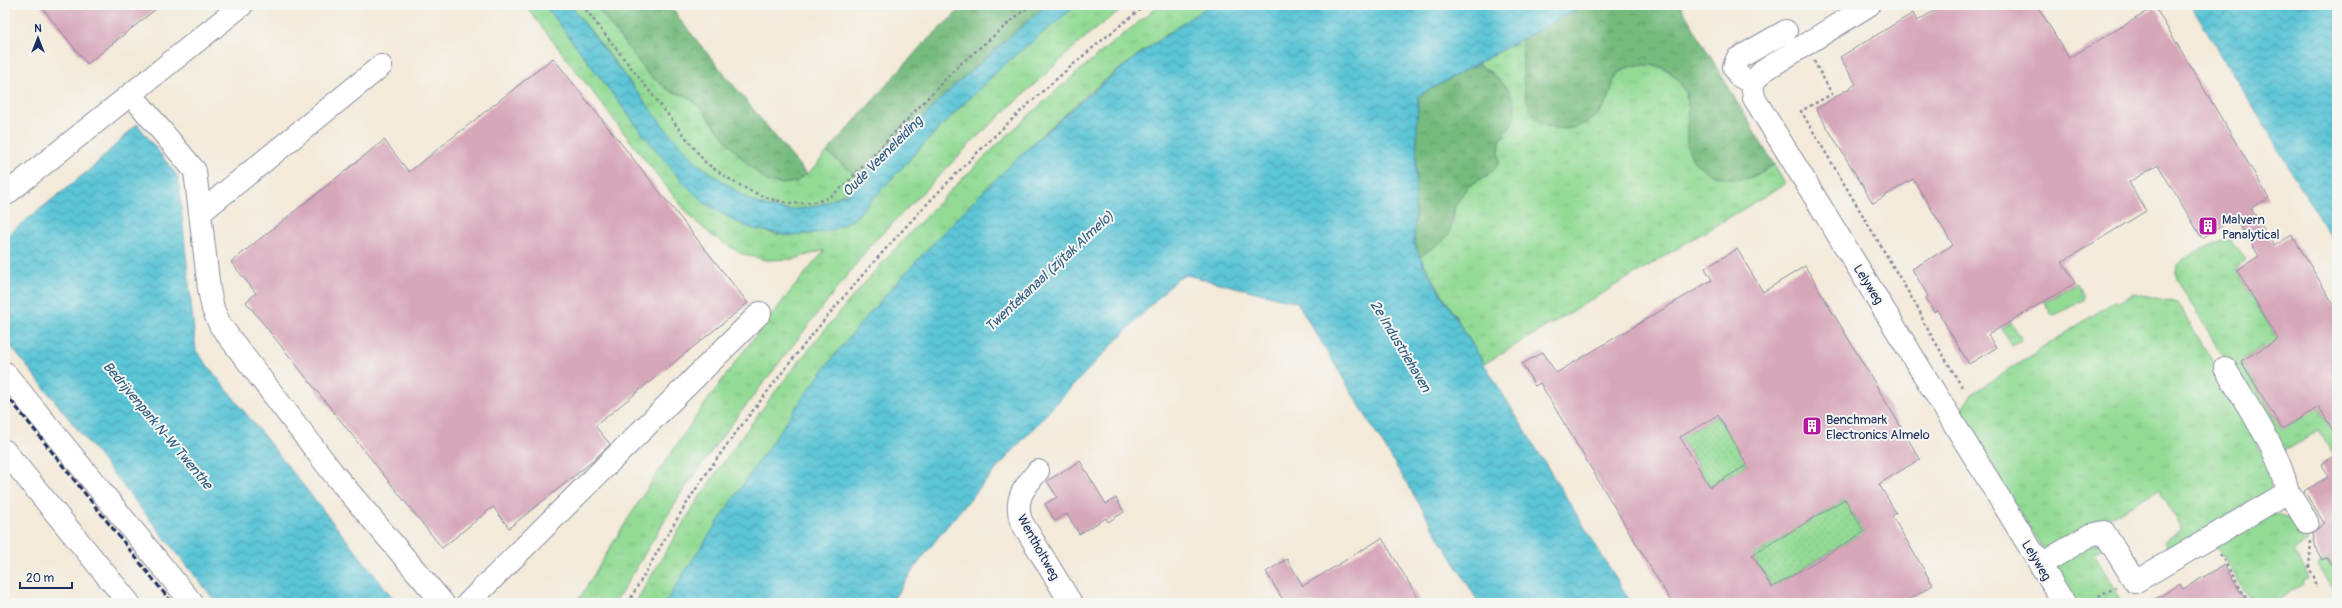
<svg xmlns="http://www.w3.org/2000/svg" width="2342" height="608" viewBox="0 0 2342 608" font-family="Pangolin,sans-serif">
<defs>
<pattern id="grass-tufts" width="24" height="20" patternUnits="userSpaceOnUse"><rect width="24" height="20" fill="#93db95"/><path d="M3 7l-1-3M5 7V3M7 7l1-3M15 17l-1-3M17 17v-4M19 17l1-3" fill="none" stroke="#7ebc83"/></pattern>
<pattern id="forest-crowns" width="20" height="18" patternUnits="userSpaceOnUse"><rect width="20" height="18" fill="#76bb7e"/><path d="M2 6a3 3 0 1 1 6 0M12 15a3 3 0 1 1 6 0" fill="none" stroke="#60986a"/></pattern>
<pattern id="park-dots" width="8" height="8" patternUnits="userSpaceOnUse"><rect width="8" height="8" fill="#93db95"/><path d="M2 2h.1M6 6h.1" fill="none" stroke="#7ebc83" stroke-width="1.8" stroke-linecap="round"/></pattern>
<pattern id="water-waves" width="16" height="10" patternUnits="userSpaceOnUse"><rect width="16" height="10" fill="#5bc5d6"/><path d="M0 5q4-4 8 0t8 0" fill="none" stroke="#4aa0b1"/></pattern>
</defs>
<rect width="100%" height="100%" fill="#f6f6f2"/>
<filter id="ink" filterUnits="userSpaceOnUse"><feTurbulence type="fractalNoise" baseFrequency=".025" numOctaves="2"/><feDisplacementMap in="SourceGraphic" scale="8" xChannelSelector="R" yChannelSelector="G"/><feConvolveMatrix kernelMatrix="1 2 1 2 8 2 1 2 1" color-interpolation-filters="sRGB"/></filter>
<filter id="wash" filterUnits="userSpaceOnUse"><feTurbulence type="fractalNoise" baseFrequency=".012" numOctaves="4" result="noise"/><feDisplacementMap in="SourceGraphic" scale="16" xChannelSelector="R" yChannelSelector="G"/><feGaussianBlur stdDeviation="0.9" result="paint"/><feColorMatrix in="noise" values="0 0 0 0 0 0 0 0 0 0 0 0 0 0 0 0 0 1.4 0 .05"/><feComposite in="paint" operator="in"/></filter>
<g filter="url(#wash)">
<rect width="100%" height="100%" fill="#f3ead9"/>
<path fill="url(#grass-tufts)" stroke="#57857a" d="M525 5H545L643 134 680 179 702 201 736 222 777 235 854 219 939 128 1005 64 1055 22 1077 5H1127L1090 33 977 137 870 246 723 435 680 495 615 603H577C650 478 731 360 825 250L794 259 766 260 742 254 711 235 692 218 649 165Z
M570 5H595L648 74 670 91 687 96 701 108 733 149 766 181 796 182 813 169 827 152 861 180C847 193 833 201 814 206 733 229 666 130 624 74 607 51 588 28 570 5Z
M1160 5H1210L1139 54 1089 93 1037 139 898 281 825 368 750 474 665 603H635C664 555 692 506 725 460 826 317 946 185 1079 71 1105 48 1133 27 1160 5Z
M1522 39 1545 126C1566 133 1594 124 1606 104 1613 93 1610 78 1623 70 1628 66 1638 66 1644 65 1676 64 1690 91 1689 120L1744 179 1755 176 1774 165 1785 184 1484 364 1420 257 1433 247 1442 242 1453 224 1455 206 1467 187 1488 175 1499 163 1500 141 1505 134 1492 73 1477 64Z
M2230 239 2245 259 2236 270 2285 352 2271 361 2262 347 2241 361 2282 429 2304 417 2297 404 2311 395 2337 438V454L2334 455 2318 431 2282 453 2177 280C2176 275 2175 269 2178 264 2185 256 2219 240 2230 239Z
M2077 283 2084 295 2083 300 2055 315 2051 314 2044 302Z
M2134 293 2178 303 2217 369 2274 474 2270 490 2174 549 2169 548 2164 541 2182 530 2159 489 2107 519 2076 533 2046 554 1964 424 1963 407 1973 393 2115 301 2117 303Z
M2011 322 2022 340 2012 346 2002 328Z
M2267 514C2290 513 2298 523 2308 542L2294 550 2309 577 2302 581 2303 584 2271 603H2252L2217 545Z
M2099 544 2102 548 2094 554 2123 603H2076L2054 569 2087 545Z
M2327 558 2331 565 2337 562V603H2334L2332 599 2337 595 2317 564Z"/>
<path fill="url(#forest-crowns)" stroke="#48756e" d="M595 5H671L680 20 806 174 796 182 783 184 766 181 733 149 701 108 687 96 670 91 648 74Z
M965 5H1047C981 59 922 119 861 180L827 152 923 44Z
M1584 5H1680L1774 165C1763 168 1756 177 1745 179 1725 182 1695 173 1689 151 1681 127 1697 110 1681 84 1677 78 1671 71 1666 69 1654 64 1636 63 1624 69 1609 76 1614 94 1605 105 1594 120 1581 129 1563 129 1516 128 1524 72 1522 39Z
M1477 64C1498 77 1525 96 1511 125 1508 131 1503 135 1500 141 1498 147 1500 156 1499 163L1488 175 1467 187 1455 206 1449 234 1442 242 1433 247 1420 257 1414 244 1418 96Z"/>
<path fill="url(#park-dots)" stroke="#57857a" d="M1718 415 1747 465 1710 486 1681 437Z
M1844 500 1864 532 1772 587 1753 556Z"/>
<path fill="url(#water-waves)" stroke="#3b7a9a" d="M545 5H570L665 128 697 163 749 200 768 207 785 210 802 209 825 203 848 193 955 85 1037 13 1047 5H1077L1005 64 939 128 854 219 830 231 792 236 754 229 736 222 702 201 680 179 643 134Z
M1210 5H1584L1418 96 1414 244 1427 271 1631 603H1479L1297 302 1186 275 1178 278C1117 339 1057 401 1000 465 961 509 922 553 891 603H665C686 569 708 537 730 504 761 458 791 413 824 369 858 324 896 283 934 242 1018 153 1107 72 1210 5Z
M2192 5H2337V247L2199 18Z
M137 124 178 177 196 351 397 603H217L5 339V237L93 167Z"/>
<g id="blocks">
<path fill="#d6a6b9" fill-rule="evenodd" d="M40 5H161L87 64Z
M1944 5H2037L2069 58 2155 7 2269 198 2251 208 2274 246 2292 235 2337 310V437L2319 407 2282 429 2241 361 2278 339 2237 270 2259 256 2235 218 2202 238 2158 165 2129 182 2146 211 2062 262 2075 283 1988 335 1996 348 1969 364 1937 310 1934 312 1926 298 1928 296 1912 269 1953 245 1913 179 1873 203 1816 109 1856 84 1840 57 1913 13 1917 21Z
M553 58 748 303 595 426 610 444 593 461 509 528 493 507 442 548 246 302 256 293 231 262 384 140 409 172Z
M1737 249 1763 292 1805 266 1920 459 1879 484 1896 513 1892 516 1933 585 1904 603H1672L1540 383 1535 386 1522 364 1543 352 1556 373 1712 280 1705 268ZM1718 415 1747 465 1710 487 1680 437ZM1845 499 1864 532 1772 588 1752 555Z
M2337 454V573L2327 557 2322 560 2316 549 2313 533 2324 523 2304 491 2328 477 2321 464Z
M1080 461 1106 504 1116 498 1124 512 1108 522 1106 518 1079 534 1067 514 1055 521 1045 504 1057 497 1047 481Z
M1382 538 1421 603H1285L1266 572 1287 559 1303 586Z
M2224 565 2247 603H2149L2180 584 2183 589Z"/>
</g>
</g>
<g filter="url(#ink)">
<use href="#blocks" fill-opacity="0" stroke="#878c9c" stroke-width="1"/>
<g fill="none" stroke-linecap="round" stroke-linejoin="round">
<g stroke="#878c9c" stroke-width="24">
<path id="minor" d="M1869 5 1763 71 1752 83 1754 98 2064 603
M1752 83 1739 76 1734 67 1737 59 1786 31
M131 94 195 171 209 289 213 309 220 325 333 473 443 603
M5 195 242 5
M200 213 381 66
M5 373 192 603
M5 451 129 603
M1038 471C1024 488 1014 498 1021 521L1071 603
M2288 492 2307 522
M2040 565 2090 535 2104 532 2135 582 2288 492C2278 447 2248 408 2225 368
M468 603 760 313"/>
</g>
<path stroke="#878c9c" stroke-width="2.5" stroke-dasharray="3 3" stroke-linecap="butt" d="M582 5 705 162C738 187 782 214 825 199 831 197 837 191 843 187L958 66 1030 5
M1814 61 1832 94 1801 111 1920 312 1924 323 1962 387
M2311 541 2309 568 2314 577 2316 588
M2220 554 2249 603
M628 603C647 570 666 536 687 503 715 458 749 416 781 374 888 237 1009 111 1146 5
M2088 603 2116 587"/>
<use href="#minor" stroke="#fff" stroke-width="22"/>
<path stroke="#1b2f5e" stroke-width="3" stroke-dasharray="6 3" stroke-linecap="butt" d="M5 393 172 603"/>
</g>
</g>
<defs>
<g id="building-square" transform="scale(1)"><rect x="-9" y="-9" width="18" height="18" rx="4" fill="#b5179e" stroke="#f6f6f2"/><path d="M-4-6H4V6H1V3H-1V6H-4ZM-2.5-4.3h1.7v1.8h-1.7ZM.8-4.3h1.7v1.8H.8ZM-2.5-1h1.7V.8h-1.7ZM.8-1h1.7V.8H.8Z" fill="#fff"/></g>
</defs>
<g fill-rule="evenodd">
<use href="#building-square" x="2208" y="226"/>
<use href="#building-square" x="1812" y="426"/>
</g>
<g text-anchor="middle" stroke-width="4" stroke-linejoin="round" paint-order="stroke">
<g font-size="13" fill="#1b2f5e" stroke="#f6f6f2" text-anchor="start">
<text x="2222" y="224">Malvern<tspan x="2222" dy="15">Panalytical</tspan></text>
<text x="1826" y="424">Benchmark<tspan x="1826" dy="15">Electronics Almelo</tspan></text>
</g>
<g font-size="13" fill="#1b2f5e" stroke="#f6f6f2">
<text transform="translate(1869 284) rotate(58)" y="5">Lelyweg</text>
<text transform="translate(1039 547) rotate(61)" y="5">Wentholtweg</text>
<text transform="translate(2037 560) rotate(59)" y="5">Lelyweg</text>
</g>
<g font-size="14" font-style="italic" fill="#2e5c82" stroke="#f6f6f2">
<text transform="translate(882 156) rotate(-45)" y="5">Oude Veeneleiding</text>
<text transform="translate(1049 271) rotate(-43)" y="5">Twentekanaal (zijtak Almelo)</text>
<text transform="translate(1401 346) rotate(59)" y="5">2e Industriehaven</text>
<text transform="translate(158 425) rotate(50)" y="5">Bedrijvenpark N-W Twenthe</text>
</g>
</g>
<rect width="2342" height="608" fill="none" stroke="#f6f6f2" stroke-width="20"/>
<g transform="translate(38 38)" stroke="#f6f6f2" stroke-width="3" paint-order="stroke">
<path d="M0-3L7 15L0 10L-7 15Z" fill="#1b2f5e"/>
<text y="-6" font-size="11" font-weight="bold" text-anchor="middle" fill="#1b2f5e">N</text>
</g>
<path d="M20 582v6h52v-6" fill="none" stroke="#1b2f5e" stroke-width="2"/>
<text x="26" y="582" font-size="12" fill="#1b2f5e" stroke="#f6f6f2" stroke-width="3" paint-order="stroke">20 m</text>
</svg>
